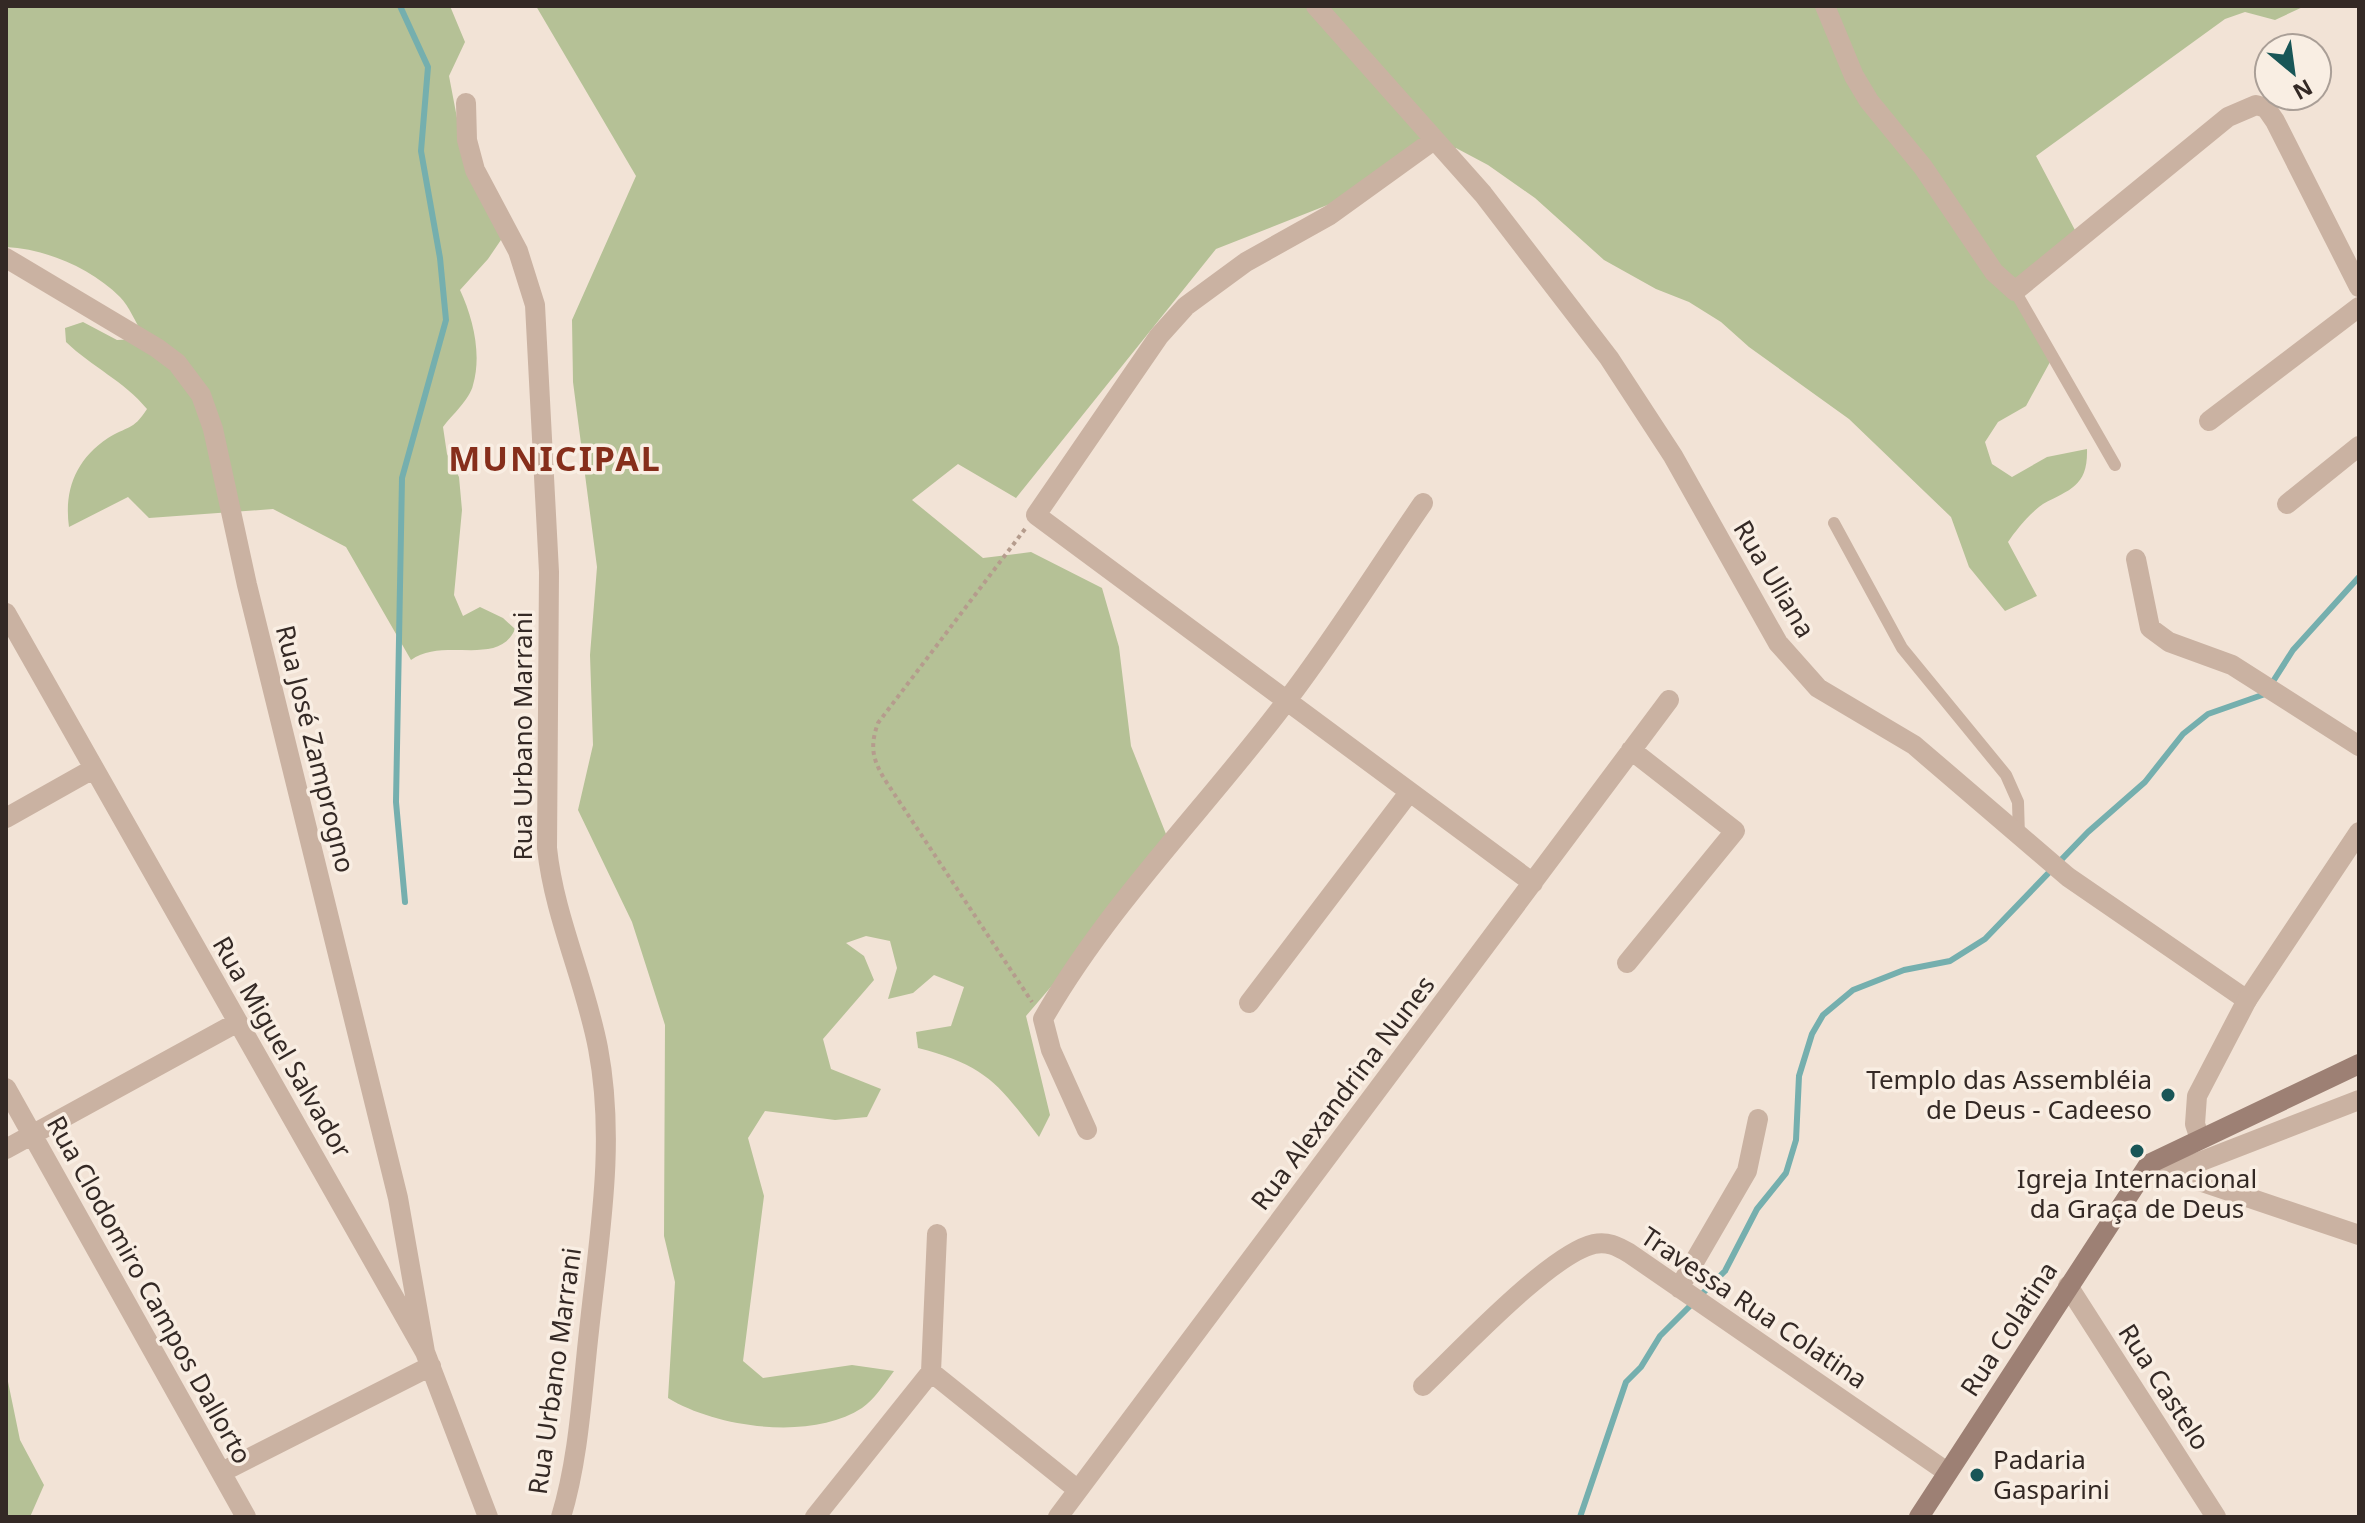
<svg xmlns="http://www.w3.org/2000/svg" width="2365" height="1523" viewBox="0 0 2365 1523" font-family="'Noto Sans',sans-serif">
<rect width="100%" height="100%" fill="#f2e3d6"/>
<path fill="#b5c196" d="M6 6H450L465 42 449 76 465 160 505 234 488 259 460 290C473 318 482 354 473 385 470 399 452 415 443 427L447 454 459 477 462 510 454 595 463 616 480 607 503 618 515 629C499 668 444 636 411 660L346 547 273 509 149 518 128 497 69 527C64 491 75 460 108 438 127 426 133 431 147 409 124 381 92 367 66 342L65 328 83 322 117 340 143 339V335C136 323 129 306 120 297 91 268 46 249 6 247Z
M536 6H2305L2275 20 2245 12 2225 19 2036 156 2076 232 2020 301 2050 362 2026 406 1998 422 1985 442 1992 464 2012 477 2047 457 2087 449C2088 486 2071 489 2043 504 2031 512 2016 530 2008 542L2037 596 2005 611 1969 567 1951 517 1849 419 1749 347 1721 322 1689 302 1656 289 1604 260 1535 198 1488 165 1456 148 1426 152 1378 185 1216 249 1016 498 958 464 912 500 983 558 1031 552 1102 588 1119 647 1131 746 1168 839 1079 954 1026 1016 1050 1115 1039 1137C998 1083 985 1065 918 1048L916 1032 951 1026 964 987 934 975 913 993 888 999 897 968 890 941 866 936 846 943 864 956 874 980 823 1039 831 1069 881 1089 867 1117 835 1120 765 1111 748 1138 764 1196 743 1361 763 1378 852 1365 894 1371C885 1383 874 1400 862 1408 812 1441 717 1428 668 1398L675 1282 664 1236 665 1025 632 922 578 810 593 745 590 655 597 567 573 382 572 320 636 176Z
M6 1372 20 1440 44 1485 30 1517H6Z"/>
<g fill="none" stroke-linecap="round" stroke-linejoin="round">
<path stroke="#75afae" stroke-width="6" d="M400 6 428 67 421 151 440 258 446 320 402 478 396 802 405 902
M1580 1517 1626 1382 1641 1367 1660 1336 1725 1271 1757 1209 1786 1173 1796 1140 1799 1076 1812 1034 1823 1015 1853 990 1904 970 1950 961 1985 939 2088 832 2145 782 2183 734 2208 714 2265 694 2293 650 2359 577"/>
<path stroke="#b59c8d" stroke-width="4" stroke-dasharray="4 4" stroke-linecap="butt" d="M1025 529 878 723C869 748 873 761 887 783L1032 1002"/>
<path stroke="#cab2a2" stroke-width="12" d="M2015 291 2115 465
M1834 523 1902 648 2006 775 2018 802 2019 837"/>
<path stroke="#cab2a2" stroke-width="20" d="M1316 6 1483 194 1609 358 1673 456 1778 643 1818 688 1914 745 2068 877 2247 1000
M1825 6 1854 76 1869 101 1923 167 1994 272 2015 291 2228 117 2256 105 2266 108 2275 121 2359 287
M466 103 467 140 475 170 518 251 535 305 549 572 547 848C554 916 585 980 598 1048 616 1143 599 1236 589 1331 582 1392 579 1458 561 1517
M1434 140 1330 215 1246 262 1186 306 1159 336 1036 515 1533 883
M6 258 157 348 177 363 201 395 213 429 247 585 398 1198 425 1352
M2209 421 2359 307
M2287 504 2359 446
M2136 559 2150 628 2169 642 2232 665 2359 746
M6 613 425 1352 488 1517
M6 818 93 769
M1627 963 1735 831 1631 750
M1249 1003 1408 794
M6 1088 246 1517
M1087 1130 1051 1050 1043 1019C1110 902 1208 806 1288 699 1336 636 1378 568 1423 503
M6 1149 238 1022
M2149 1164 2359 1235
M2176 1171 2359 1100
M937 1234 931 1372 1078 1490
M2068 1286 2216 1517
M1679 1288 1747 1171 1758 1119
M1423 1386C1459 1352 1550 1254 1594 1244 1607 1241 1617 1246 1629 1253L1947 1472
M222 1472 431 1366
M815 1517 931 1372
M1058 1517 1669 700"/>
<path stroke="#cab2a2" stroke-width="20" d="M2200 1139 2195 1124 2197 1096 2247 1000 2359 832"/>
<path stroke="#9d8074" stroke-width="20" d="M1919 1517 2149 1164 2359 1064"/>
</g>
<g fill="#195657" stroke="#f9eee3" stroke-width="3">
<circle cx="2168" cy="1095" r="8"/>
<circle cx="2137" cy="1151" r="8"/>
<circle cx="1977" cy="1475" r="8"/>
</g>
<g text-anchor="middle" stroke-width="7" stroke-linejoin="round" paint-order="stroke">
<g font-size="26" fill="#342925" stroke="#f9eee3">
<text transform="translate(1774 579) rotate(59)" y="9">Rua Uliana</text>
<text transform="translate(523 736) rotate(-90)" y="9">Rua Urbano Marrani</text>
<text transform="translate(315 749) rotate(76)" y="9">Rua José Zamprogno</text>
<text transform="translate(282 1047) rotate(60)" y="9">Rua Miguel Salvador</text>
<text transform="translate(1343 1093) rotate(-53)" y="9">Rua Alexandrina Nunes</text>
<text transform="translate(149 1290) rotate(61)" y="9">Rua Clodomiro Campos Dallorto</text>
<text transform="translate(1754 1308) rotate(34)" y="9">Travessa Rua Colatina</text>
<text transform="translate(2009 1329) rotate(-57)" y="9">Rua Colatina</text>
<text transform="translate(555 1371) rotate(-82)" y="9">Rua Urbano Marrani</text>
<text transform="translate(2164 1387) rotate(57)" y="9">Rua Castelo</text>
</g>
<g font-size="26" fill="#342925" stroke="#f9eee3" text-anchor="end">
<text x="2152" y="1089">Templo das Assembléia<tspan x="2152" dy="30">de Deus - Cadeeso</tspan></text>
<text x="2137" y="1188" text-anchor="middle">Igreja Internacional<tspan x="2137" dy="30">da Graça de Deus</tspan></text>
<text x="1993" y="1469" text-anchor="start">Padaria<tspan x="1993" dy="30">Gasparini</tspan></text>
</g>
<g font-size="34" font-weight="bold" letter-spacing="2" fill="#862e1b" stroke="#f9eee3">
<text x="555" y="471">MUNICIPAL</text>
</g>
</g>
<rect width="2365" height="1523" fill="none" stroke="#342925" stroke-width="16"/>
<g transform="translate(2293 72) rotate(151)"><circle r="38" fill="#f9eee3" stroke="#aa9f97" stroke-width="2"/>
<path d="M0-6L14 30L0 20L-14 30Z" fill="#195657"/>
<text y="-12" font-size="22" font-weight="bold" text-anchor="middle" fill="#342925">N</text>
</g>
</svg>
